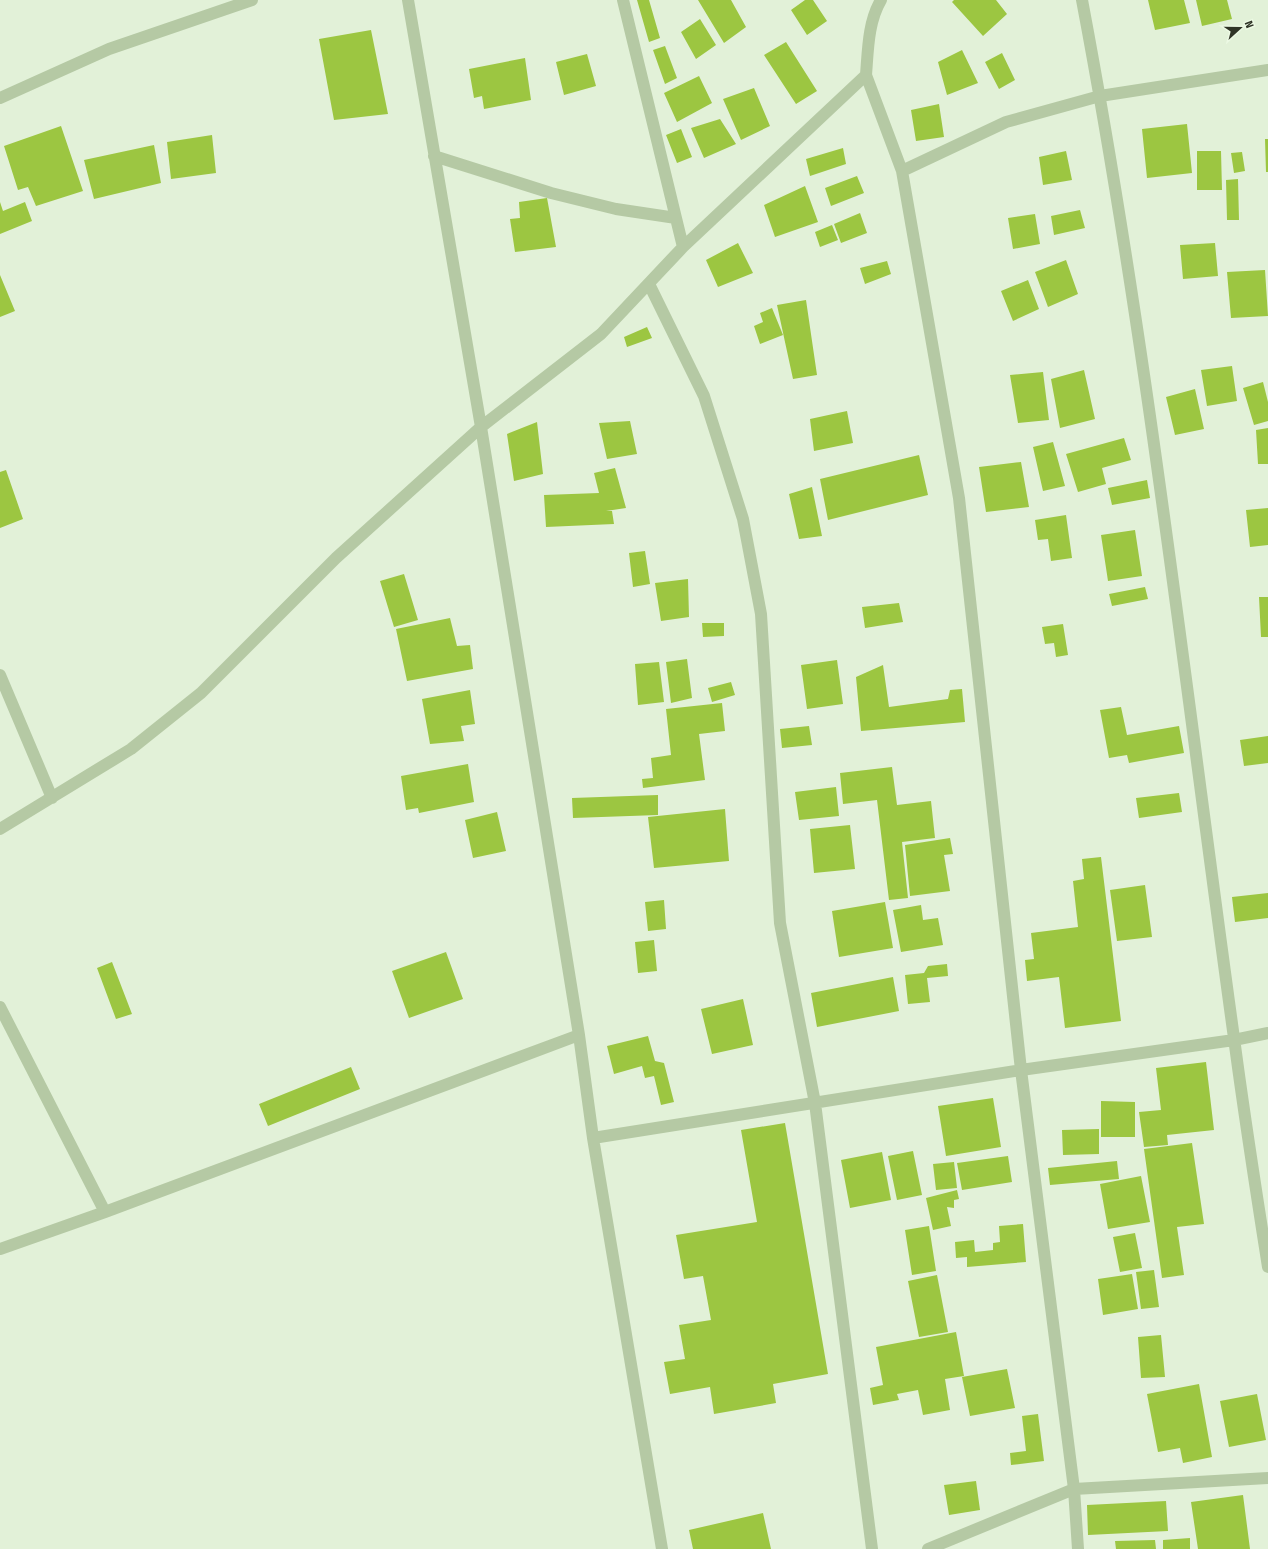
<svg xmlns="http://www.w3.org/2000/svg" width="1268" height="1549" viewBox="0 0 1268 1549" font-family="'Fira Sans Condensed',sans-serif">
<rect width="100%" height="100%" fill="#e2f1d8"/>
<path fill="#9cc641" d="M637 0H649L660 38 649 42Z
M698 0H731L746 27 724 43Z
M805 0H813L827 21 807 35 791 10Z
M954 0H996L1007 14 983 36 952 2Z
M1148 0H1184L1190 23 1155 30Z
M1196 0H1227L1232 19 1202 26Z
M700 19 716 45 696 59 681 32Z
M371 30 388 114 334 120 319 39Z
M786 42 817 91 796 104 764 55Z
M665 46 677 78 665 84 653 50Z
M962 50 978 83 947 95 938 62Z
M1002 53 1015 80 999 89 985 62Z
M587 54 596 86 564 95 556 62Z
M525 58 531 100 484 109 482 96 474 98 469 69Z
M699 76 712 103 677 122 664 93Z
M754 88 770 126 741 140 723 99Z
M939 104 944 137 916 141 911 110Z
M720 119 736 144 704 158 691 128Z
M1187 124 1192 173 1147 178 1142 129Z
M61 126 83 191 36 206 28 187 18 190 4 146Z
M681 129 692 157 677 163 666 135Z
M212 135 216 173 171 179 167 142Z
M1265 139H1268V172H1266Z
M154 145 161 183 94 199 84 160Z
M843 148 846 164 810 176 806 159Z
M1066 151 1072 180 1043 185 1039 157Z
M1197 151H1221L1222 190H1197Z
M1242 152 1245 171 1234 173 1231 153Z
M857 176 864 193 831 206 825 188Z
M1238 179 1239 220H1227L1226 180Z
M805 186 818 222 775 237 764 205Z
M547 198 556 247 515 252 510 219 520 218 519 202Z
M0 202 3 211 25 202 32 221 0 234Z
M1080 210 1085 228 1054 235 1051 216Z
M860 213 867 233 841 243 834 224Z
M1035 214 1040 244 1013 249 1008 218Z
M832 225 838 240 820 247 815 232Z
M738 243 753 273 718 287 706 260Z
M1215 243 1218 276 1183 279 1180 245Z
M1066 260 1078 294 1048 307 1035 272Z
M887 261 891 274 865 284 860 268Z
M1265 270 1268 316 1231 318 1227 272Z
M0 275 15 311 0 317Z
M1028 280 1039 309 1013 321 1001 291Z
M806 300 817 375 793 379 777 305Z
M772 308 783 335 760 344 754 326 763 322 760 313Z
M647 327 652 338 627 347 624 337Z
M1232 366 1237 401 1207 406 1201 370Z
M1084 370 1095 419 1060 428 1051 379Z
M1043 372 1049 420 1018 423 1010 375Z
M1263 382 1268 402V421L1254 425 1243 388Z
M1195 389 1204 429 1175 435 1166 397Z
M847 411 853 443 814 451 810 419Z
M630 421 637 454 607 459 599 423Z
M537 422 543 474 514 481 507 434Z
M1268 428V464H1258L1256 430Z
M1124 438 1131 460 1102 468 1106 484 1078 492 1066 454Z
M1053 442 1065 486 1043 491 1033 447Z
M919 455 928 495 828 520 820 479Z
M1021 462 1029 507 986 512 979 467Z
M615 468 626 508 606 511H612L614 524 546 527 544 495 599 493 594 473Z
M6 470 23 519 0 528V472Z
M1147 480 1150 498 1112 505 1108 488Z
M812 487 822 536 799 539 789 494Z
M1268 508V545L1250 547 1246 510Z
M1066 515 1072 558 1051 561 1048 539 1038 540 1035 520Z
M1135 530 1142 576 1108 581 1101 535Z
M645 551 650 584 633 587 629 553Z
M404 574 418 620 394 627 380 581Z
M688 579 689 617 661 621 655 583Z
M1145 587 1148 599 1112 606 1109 594Z
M1259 597H1268V637H1261Z
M899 603 903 622 865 628 862 607Z
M450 618 457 646 470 645 473 669 407 681 396 629Z
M702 623H724V636L703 637Z
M1063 624 1068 655 1056 657 1054 643 1045 644 1042 627Z
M687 659 692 698 671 703 666 662Z
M837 660 843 704 807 709 801 665Z
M659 662 664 702 638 705 635 664Z
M883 665 889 707 948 699 950 690 962 689 965 722 861 731 856 677Z
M731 682 735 695 712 702 708 688Z
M470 690 475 724 461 726 464 741 430 744 422 699Z
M722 703 725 731 699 734 705 780 643 788 642 779 653 778 651 758 671 755 666 709Z
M1121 707 1127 735 1179 726 1184 753 1129 763 1127 755 1109 758 1100 710Z
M809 726 812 745 782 748 780 729Z
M1268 736V763L1244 766 1240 740Z
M468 764 474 802 419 813 418 808 406 810 401 776Z
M892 767 897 805 931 801 935 838 902 842 908 898 889 900 877 800 843 804 840 773Z
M836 787 839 816 799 820 795 792Z
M1179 793 1182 812 1139 818 1136 798Z
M658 795V815L573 818 572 798Z
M725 809 729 861 654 868 648 817Z
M497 812 506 851 473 858 465 820Z
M850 825 855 869 814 873 810 829Z
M950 838 953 854 944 855 950 891 910 896 905 845Z
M1101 857 1121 1021 1065 1028 1059 977 1027 981 1025 960 1034 959 1031 933 1078 927 1073 881 1084 879 1082 859Z
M1145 885 1152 937 1117 941 1110 890Z
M1268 893V918L1235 922 1232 897Z
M664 900 666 929 648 931 645 902Z
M885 902 893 948 839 957 832 911Z
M921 905 923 920 938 918 943 945 901 952 893 910Z
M654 940 657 971 638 973 635 942Z
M446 952 463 999 409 1018 392 971Z
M112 962 132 1014 116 1019 97 968Z
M947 964 948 976 927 978 930 1002 908 1004 905 975 924 973 928 966Z
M893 977 899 1011 817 1027 811 993Z
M743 999 753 1045 712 1054 701 1009Z
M648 1036 655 1061 664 1063 674 1102 661 1105 654 1076 645 1078 642 1066 614 1074 607 1046Z
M1206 1062 1214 1130 1167 1135 1168 1145 1144 1147 1139 1112 1161 1110 1156 1068Z
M351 1067 360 1089 268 1126 259 1104Z
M993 1098 1001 1147 946 1156 938 1106Z
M1101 1101 1135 1102V1137H1101Z
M785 1123 828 1374 773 1384 776 1403 714 1414 710 1387 670 1394 664 1362 685 1359 679 1325 711 1320 703 1276 684 1279 676 1235 757 1222 741 1130Z
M1099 1129V1154L1063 1155 1062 1130Z
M1192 1143 1204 1224 1177 1227 1184 1275 1162 1278 1144 1149Z
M913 1151 922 1195 897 1200 888 1156Z
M882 1152 891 1200 850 1208 841 1160Z
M1008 1156 1012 1182 962 1190 957 1163Z
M1117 1161 1119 1179 1050 1185 1048 1168Z
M954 1162 957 1188 936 1190 933 1164Z
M1141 1176 1150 1222 1108 1229 1100 1184Z
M957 1190 959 1199 954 1200V1208L947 1207 951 1226 933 1230 926 1198Z
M1023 1224 1026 1262 967 1267V1257L956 1258 955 1242 974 1240 975 1252 993 1250V1243L1000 1242 999 1226Z
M929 1226 936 1271 912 1275 905 1230Z
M1135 1233 1142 1268 1120 1272 1113 1237Z
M1154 1270 1159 1307 1141 1309 1136 1272Z
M1132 1274 1138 1309 1103 1315 1098 1279Z
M937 1275 948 1332 919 1337 908 1281Z
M956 1332 964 1376 945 1379 950 1410 923 1415 918 1390 897 1394 899 1400 873 1405 870 1388 883 1385 876 1347Z
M1161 1335 1165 1377 1141 1378 1138 1337Z
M1007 1369 1015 1408 970 1416 962 1377Z
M1199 1384 1212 1457 1183 1463 1180 1448 1158 1452 1147 1394Z
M1257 1394 1266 1440 1229 1447 1220 1401Z
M1038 1414 1044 1461 1011 1465 1010 1453 1026 1451 1022 1416Z
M976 1481 980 1510 949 1515 944 1485Z
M1243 1495 1250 1549H1198L1191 1502Z
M1166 1501 1168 1531 1088 1535 1087 1505Z
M763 1513 771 1549H693L689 1530Z
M1190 1538V1549H1163V1540Z
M1155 1540 1156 1549H1116L1115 1541Z"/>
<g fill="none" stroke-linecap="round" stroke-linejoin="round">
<path stroke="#b5c9a4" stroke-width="12" d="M408 0 481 427 579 1035 593 1138 662 1549
M623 0 683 247
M1082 0C1147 344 1186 692 1234 1038 1244 1114 1256 1191 1268 1267
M866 75 902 171 959 498 1021 1070 1074 1489 1078 1549
M0 98 109 49 252 0
M434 156 551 193 616 209 676 218
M902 171 1006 122 1100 96 1268 70
M649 284 704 396 743 519 761 614 780 923 815 1103 872 1549
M0 675 52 798
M0 829 131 749 201 693 336 558 481 427 601 334 683 247 866 75C868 50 868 22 881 0
M0 1007 105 1212
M593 1138 1021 1070 1234 1040 1268 1033
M0 1249 105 1212 579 1035
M928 1549 1074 1489 1268 1478"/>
</g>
<g transform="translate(1240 28) rotate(69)" stroke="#ecf9e4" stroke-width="3" paint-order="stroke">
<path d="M0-3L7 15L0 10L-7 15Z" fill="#2f3426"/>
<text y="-6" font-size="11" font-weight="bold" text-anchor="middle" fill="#2f3426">N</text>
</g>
</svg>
